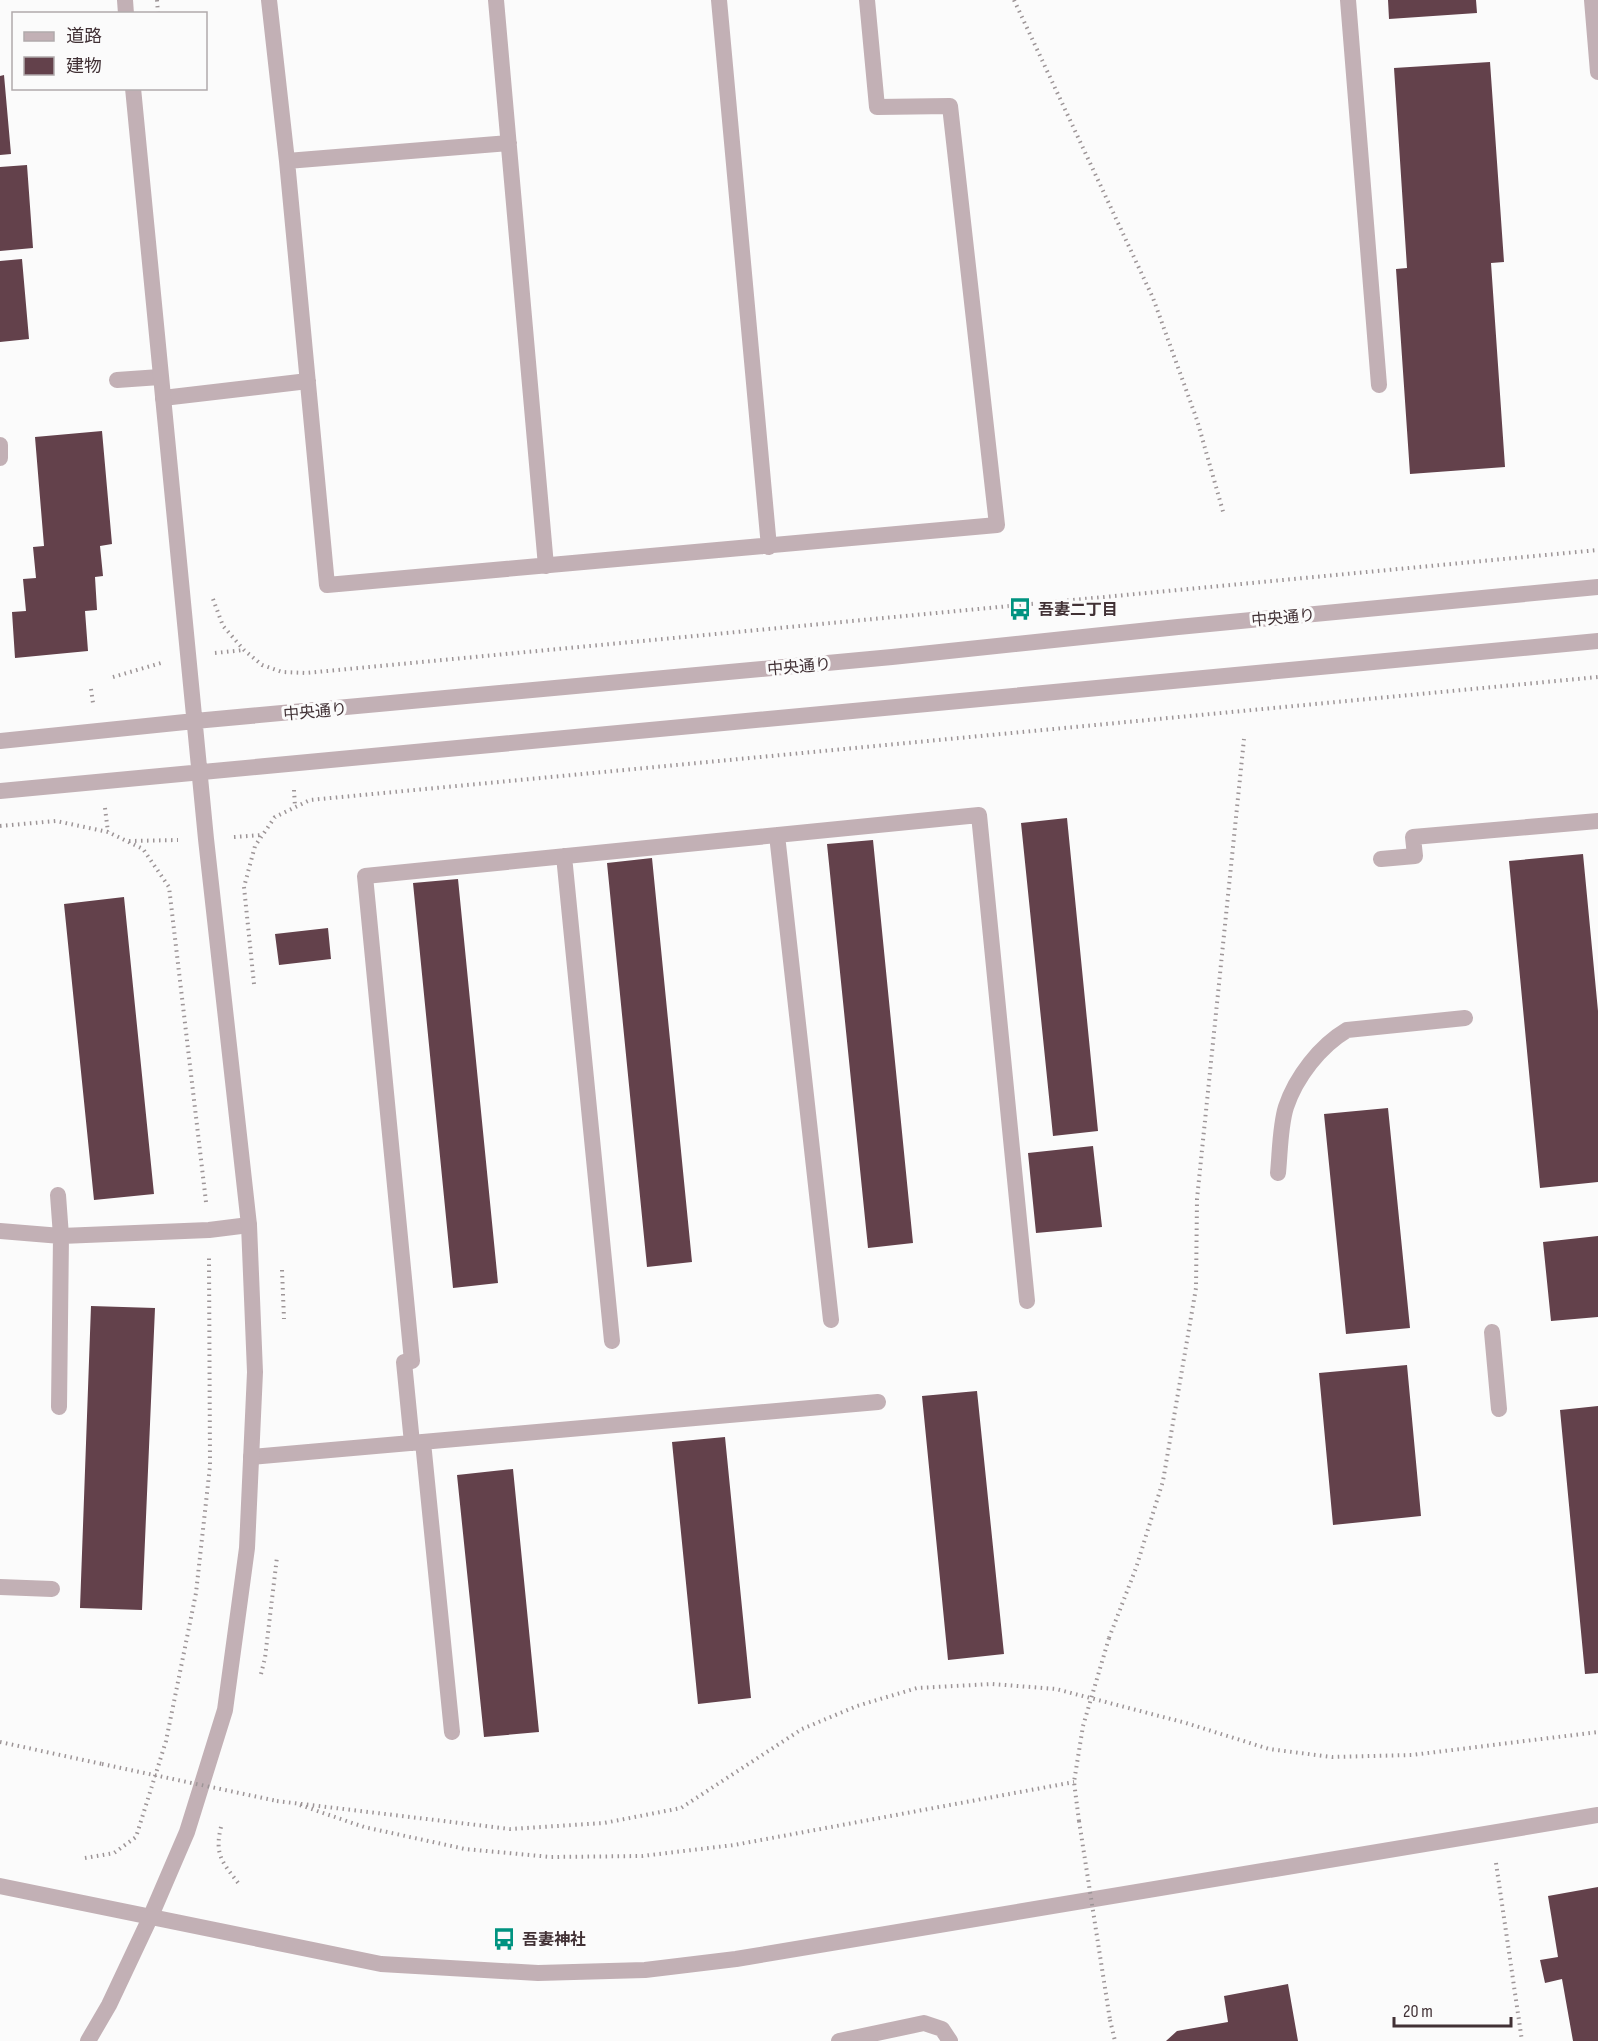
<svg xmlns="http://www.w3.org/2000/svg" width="1598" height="2041" viewBox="0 0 1598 2041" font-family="'Sofia Sans Condensed','Noto Sans JP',sans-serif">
<rect width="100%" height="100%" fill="#fbfbfb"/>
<path fill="#63414b" d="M1388 0H1476L1477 13 1389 19Z
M1490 62 1504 262 1491 263 1505 467 1410 474 1396 269 1407 268 1394 68Z
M4 75 11 154 0 155V76Z
M27 165 33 248 0 251V167Z
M22 259 29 339 0 342V261Z
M102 431 112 544 100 546 103 576 95 577 97 610 85 611 88 651 15 658 12 612 26 611 23 579 36 578 33 547 44 546 35 437Z
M1067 818 1098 1131 1053 1136 1021 823Z
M873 840 913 1243 868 1248 827 844Z
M1583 854 1598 1011V1182L1540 1188 1509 861Z
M652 858 692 1262 647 1267 607 863Z
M458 879 498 1283 453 1288 413 883Z
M124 897 154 1194 94 1200 64 904Z
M328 928 331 959 279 965 275 934Z
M1388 1108 1410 1328 1346 1334 1324 1114Z
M1093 1146 1102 1227 1036 1233 1028 1153Z
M1598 1236V1317L1551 1321 1543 1242Z
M91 1306 155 1308 142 1610 80 1608Z
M1407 1365 1421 1516 1333 1525 1319 1373Z
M977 1391 1004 1654 948 1660 922 1396Z
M1598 1406V1673L1585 1674 1560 1410Z
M725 1437 751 1698 698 1704 672 1442Z
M513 1469 539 1732 484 1737 457 1475Z
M1598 1887V2041H1573L1562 1979 1545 1983 1540 1960 1558 1957 1548 1896Z
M1288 1984 1298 2041H1166L1177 2031 1228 2022 1224 1996Z"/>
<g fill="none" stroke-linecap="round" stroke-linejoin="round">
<path stroke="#9d9597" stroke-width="4" stroke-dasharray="1.5 4.5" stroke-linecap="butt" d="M157 0 158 14
M1014 0 1153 298 1197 420 1224 515
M213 599 223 626 244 650 262 665 282 672 306 673 1598 550
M215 653 244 650
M113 677 161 663
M91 689 93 703
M294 790 295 807
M105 808 108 832
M0 826 56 821 108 832 143 849 169 887 206 1202
M234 837 262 835
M129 841 178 840
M254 984 244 887 255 846 275 817 310 800 1598 677
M282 1270 284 1319
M1109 1638 1136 1568 1163 1481 1196 1288 1197 1199 1244 739
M261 1674 265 1658 277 1557
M0 1742 102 1764
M277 1801 510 1829 604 1823 681 1808 802 1729 857 1706 917 1688 992 1684 1056 1689 1186 1723 1269 1749 1332 1757 1412 1755 1598 1732
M300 1805 364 1827 465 1849 551 1857 642 1856 734 1845 1074 1782
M1079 1821 1074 1782 1083 1726
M221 1827C214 1855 223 1863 239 1884
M85 1858 114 1853 136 1837 166 1741 196 1593 210 1466 209 1258
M1496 1863 1522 2041
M1110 2020 1115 2041"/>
<path stroke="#c2b0b5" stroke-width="16" d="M269 0 287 161 327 585 997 525 950 106 877 107 867 0
M496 0 546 566
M719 0 769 547
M1348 0 1379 385
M1592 0 1598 72
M287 161 509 143
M117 380 160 377
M163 398 308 381
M0 445V458
M777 835 831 1320
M564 856 612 1341
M1381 859 1415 856 1413 837 1598 821
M1278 1173C1280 1153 1280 1126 1286 1107 1296 1077 1320 1046 1347 1030L1465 1018
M58 1195 61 1236 59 1407
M0 1231 61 1236 209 1230 249 1225
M1492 1332 1499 1409
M412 1361 365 876 979 815 1027 1301
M404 1362 412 1443
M423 1442 452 1732
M251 1457 878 1402
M0 1587 52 1589"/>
<path stroke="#c2b0b5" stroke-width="16" d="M839 2041 924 2023 942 2029 950 2041"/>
<path stroke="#c2b0b5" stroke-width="16" d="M125 0 126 14
M0 741 195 721 892 657 1178 627 1598 587
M0 791 1598 641
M0 1886 381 1964 538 1973 645 1970 736 1959 1598 1815
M88 2041 109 2005 150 1918 187 1832 225 1710 247 1548 255 1372 249 1225 206 839 133 88"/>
<path stroke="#9d9597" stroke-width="4" stroke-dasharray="1.5 4.5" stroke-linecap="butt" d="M1083 1726 1109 1638
M102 1764 277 1801
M1079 1821 1110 2020"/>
</g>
<defs>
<g id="bus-bare" transform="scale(1.8)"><path d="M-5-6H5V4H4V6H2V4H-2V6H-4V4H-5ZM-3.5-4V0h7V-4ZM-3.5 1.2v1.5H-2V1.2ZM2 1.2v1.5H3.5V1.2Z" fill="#009380" stroke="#fbfbfb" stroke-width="2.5" paint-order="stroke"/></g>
</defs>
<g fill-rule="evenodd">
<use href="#bus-bare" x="1020" y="609"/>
<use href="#bus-bare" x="504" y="1939"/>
</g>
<g text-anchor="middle" stroke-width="6" stroke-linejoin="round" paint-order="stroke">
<g font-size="16" font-weight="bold" fill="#413135" stroke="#fbfbfb" text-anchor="start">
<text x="1038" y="615">吾妻二丁目</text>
<text x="522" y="1945">吾妻神社</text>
</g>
<g font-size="16" fill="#413135" stroke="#fbfbfb">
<text transform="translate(1283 617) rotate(-5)" y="6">中央通り</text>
<text transform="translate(799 666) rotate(-5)" y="6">中央通り</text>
<text transform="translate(315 711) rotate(-5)" y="6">中央通り</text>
</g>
</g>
<rect x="12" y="12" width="195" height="78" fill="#fbfbfb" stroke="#b1aaac" stroke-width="1.5"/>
<rect x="24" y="32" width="30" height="9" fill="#c2b0b5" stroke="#b1aaac" stroke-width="1.5"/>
<text x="66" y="42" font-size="18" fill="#413135">道路</text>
<rect x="24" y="57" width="30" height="18" fill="#63414b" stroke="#b1aaac" stroke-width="1.5"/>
<text x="66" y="72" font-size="18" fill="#413135">建物</text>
<path d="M1394 2017v9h117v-9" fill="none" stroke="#413135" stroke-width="3"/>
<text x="1403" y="2017" font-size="18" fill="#413135" stroke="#fbfbfb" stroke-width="4.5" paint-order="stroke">20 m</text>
</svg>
